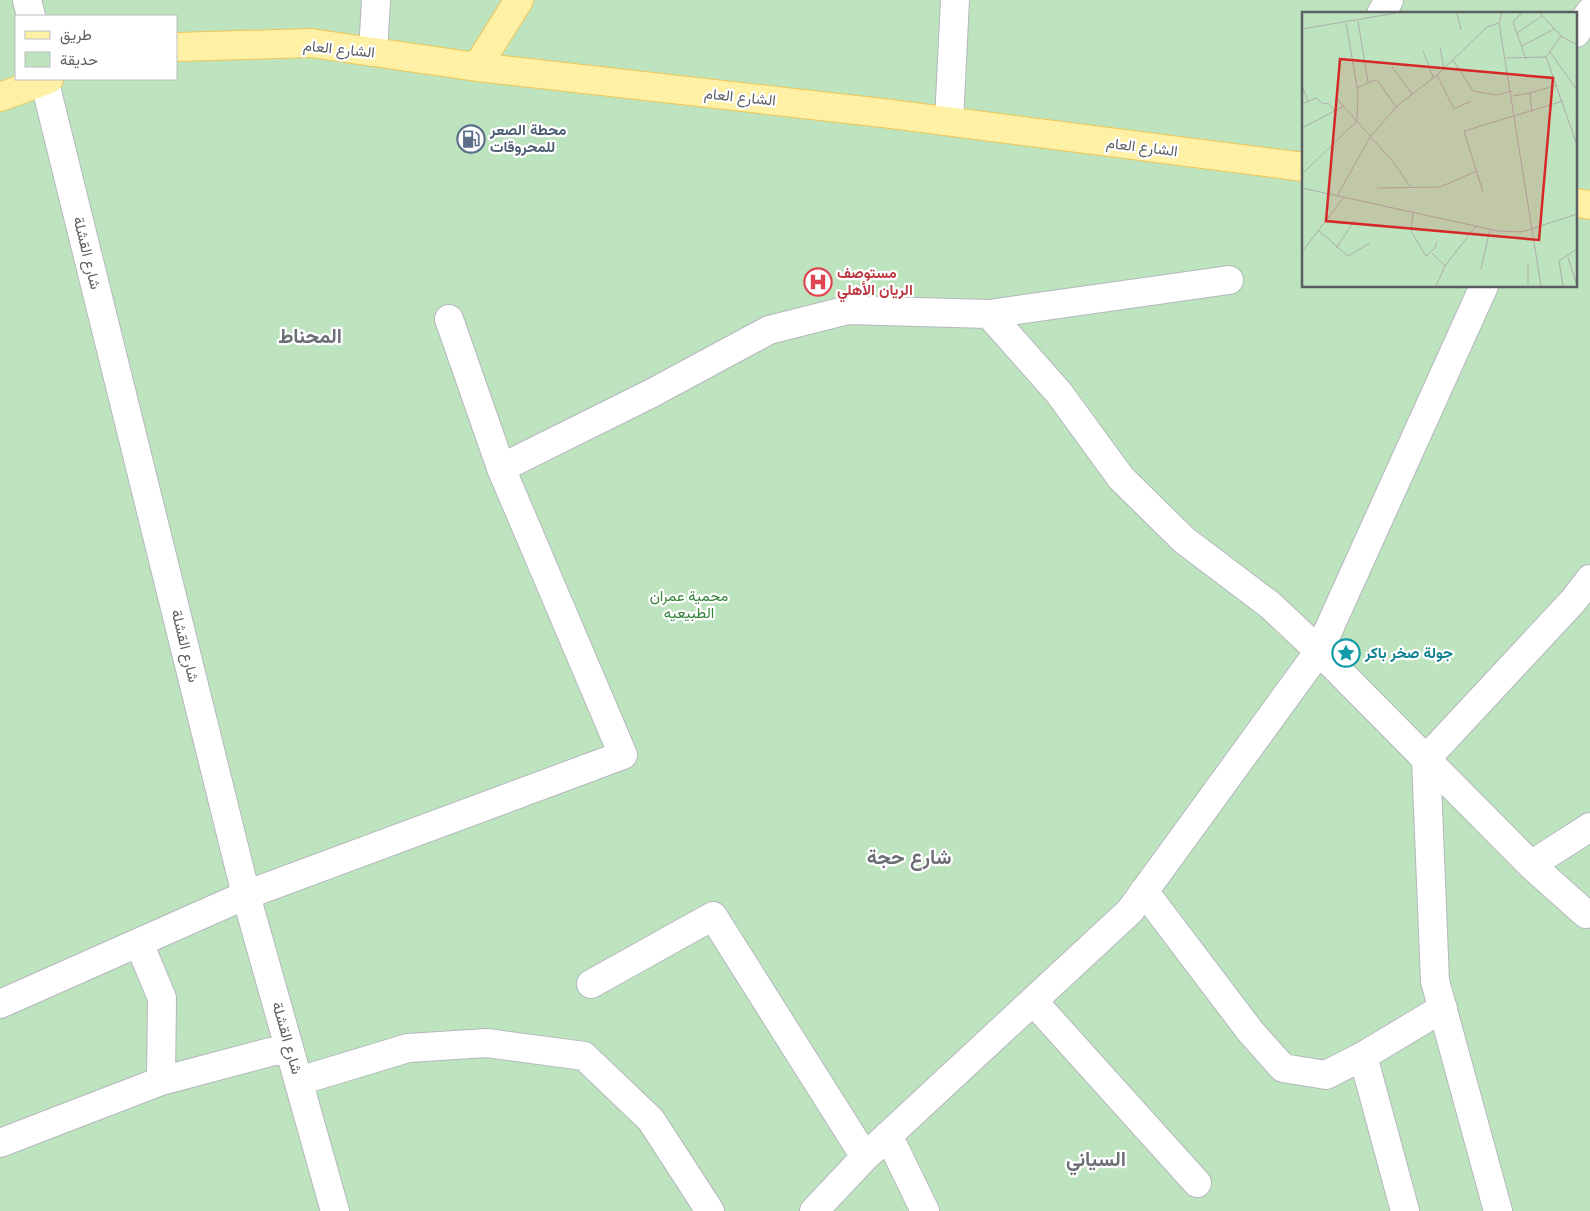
<svg xmlns="http://www.w3.org/2000/svg" width="1590" height="1211" viewBox="0 0 1590 1211" font-family="'Nunito Sans',Vazirmatn,sans-serif">
<rect width="100%" height="100%" fill="#edeae1"/>
<path fill="#bde4be" fill-rule="evenodd" d="M0 0H1590V1211H0ZM1304 14H1576V286H1304ZM16 16H176V79H16Z"/>
<g fill="none" stroke-linecap="round" stroke-linejoin="round">
<g stroke="#b4b7bc" stroke-width="30">
<path id="minor" d="M27 0 31 16
M1381 14 1389 0
M1576 33 1590 12
M373 52 376 0
M44 79 246 895 335 1211
M949 121 955 0
M989 314 1059 393 1121 478 1184 540 1270 605 1319 651 1531 865 1586 914
M501 468 652 393 769 330 848 310 989 314 1229 280
M1531 865 1590 827
M1144 891 1250 1031 1283 1068 1326 1075 1363 1056 1443 1008
M591 984 713 916 865 1157
M1033 1001 1197 1183
M0 1004 246 895 623 755 501 468 449 319
M1363 1056 1405 1211
M161 1081 289 1047
M299 1081 408 1048 487 1043 584 1056 651 1120 710 1211
M888 1135 925 1211
M0 1143 161 1081 162 998 139 943
M814 1211 865 1157 1130 911 1319 651 1484 286
M1498 1211 1435 981 1426 759 1573 601 1590 579"/>
</g>
<g stroke="#efc557" stroke-width="30">
<path id="major" d="M176 47 311 43 477 67 883 113 1304 167
M477 67 519 0
M0 97 49 79
M1576 203 1590 205"/>
</g>
<use href="#minor" stroke="#fff" stroke-width="28"/>
<use href="#major" stroke="#fef0a5" stroke-width="28"/>
</g>
<defs>
<g id="fuel-ring" transform="scale(1.4375)"><circle r="9.5" fill="#fff" stroke="#5c6f8a" stroke-width="1.5"/><path d="M-5.5-6h7V0h2V4h1.3V-2.5L3-4.5l.8-.8L6-3V5H2.5V1h-1V6h-7ZM-4.2-4.7v3.2H.2V-4.7Z" fill="#5c6f8a"/></g>
<g id="hospital-ring" transform="scale(1.4375)"><circle r="9.5" fill="#fff" stroke="#e0444e" stroke-width="1.5"/><path d="M-5-5h3v3.5h4V-5h3V5h-3V1.5h-4V5h-3Z" fill="#e0444e"/></g>
<g id="sight-ring" transform="scale(1.4375)"><circle r="9.5" fill="#fff" stroke="#0f9aa8" stroke-width="1.5"/><path d="M0-6L1.8-2.2L6-1.7L2.9 1.2L3.7 5.4L0 3.3L-3.7 5.4L-2.9 1.2L-6-1.7L-1.8-2.2Z" fill="#0f9aa8"/></g>
</defs>
<g fill-rule="evenodd">
<use href="#fuel-ring" x="471" y="139"/>
<use href="#hospital-ring" x="818" y="282"/>
<use href="#sight-ring" x="1346" y="653"/>
</g>
<g text-anchor="middle" stroke-width="4.5" stroke-linejoin="round" paint-order="stroke">
<g font-size="15" fill="#5a5d62" stroke="#fff">
<text transform="translate(339 49) rotate(6)" y="5">الشارع العام</text>
<text transform="translate(740 97) rotate(6)" y="5">الشارع العام</text>
<text transform="translate(1142 147) rotate(7)" y="5">الشارع العام</text>
<text transform="translate(87 253) rotate(76)" y="5">شارع القشلة</text>
<text transform="translate(185 646) rotate(76)" y="5">شارع القشلة</text>
<text transform="translate(287 1038) rotate(74)" y="5">شارع القشلة</text>
</g>
<g font-size="15" font-weight="bold" fill="#4e5e75" stroke="#fff" text-anchor="start">
<text x="490" y="135">محطة الصعر<tspan x="490" dy="17">للمحروقات</tspan></text>
</g>
<g font-size="15" font-weight="bold" fill="#be3a42" stroke="#fff" text-anchor="start">
<text x="837" y="278">مستوصف<tspan x="837" dy="17">الريان الأهلي</tspan></text>
</g>
<g font-size="15" fill="#36853a" stroke="#fff">
<text x="689" y="601">محمية عمران<tspan x="689" dy="17">الطبيعيه</tspan></text>
</g>
<g font-size="15" font-weight="bold" fill="#0d838f" stroke="#fff" text-anchor="start">
<text x="1365" y="658">جولة صخر باكر</text>
</g>
<g font-size="20" font-weight="bold" fill="#6b6f74" stroke="#fff">
<text x="310" y="343">المحناط</text>
<text x="909" y="864">شارع حجة</text>
<text x="1096" y="1166">السياني</text>
</g>
</g>
<g transform="translate(1302 12)">
<rect width="275" height="275" fill="#edeae1"/>
<path d="M0 1H275V274H0Z" fill="#bde4be"/>
<path fill="none" stroke="#aeaeaa" stroke-width="1" d="M155 1 159 18M200 1 197 11 239 274M220 1 211 10 224 47M238 1 259 24 275 33M56 9 66 70M0 17 94 1M215 21 240 4M220 34 252 17M138 36 142 56M121 39 131 65M248 40 275 78M244 45 275 133M204 46 244 45 259 24M151 48 171 79 195 83 210 79M90 55 110 82M135 63 152 97 169 89M0 74 6 89M55 76 72 68 77 70 94 95M211 84 228 81M35 87 92 151 108 174M0 92 14 86 21 92 26 91 33 99M230 100 228 81 255 73M0 116 42 94M0 162 55 109 56 80 44 11M0 176 196 219 220 220 275 202M75 176 138 175 175 159M181 180 162 119 261 89M35 184 68 125 96 93 135 63 185 15 197 11M111 201 109 219 124 244 133 236 135 229M16 218 46 244 68 231M34 236 53 208M0 240 42 185M130 241 143 254M266 245 275 274M226 252V274M179 257 188 217M134 274 143 254 174 214M261 274 257 249 275 237"/>
<path fill="#d62828" fill-opacity="0.15" stroke="#d62828" stroke-width="2.5" d="M38 47 251 66 237 228 24 209Z"/>
<rect width="275" height="275" fill="none" stroke="#5a5d62" stroke-width="2.5"/>
</g>
<rect x="15" y="15" width="162" height="65" fill="#ffffff" stroke="#bdbec0"/>
<rect x="25" y="31" width="25" height="8" fill="#fef0a5" stroke="#bdbec0"/>
<text x="60" y="40" font-size="15" fill="#5a5d62">طريق</text>
<rect x="25" y="52" width="25" height="15" fill="#bde4be" stroke="#bdbec0"/>
<text x="60" y="65" font-size="15" fill="#5a5d62">حديقة</text>
</svg>
